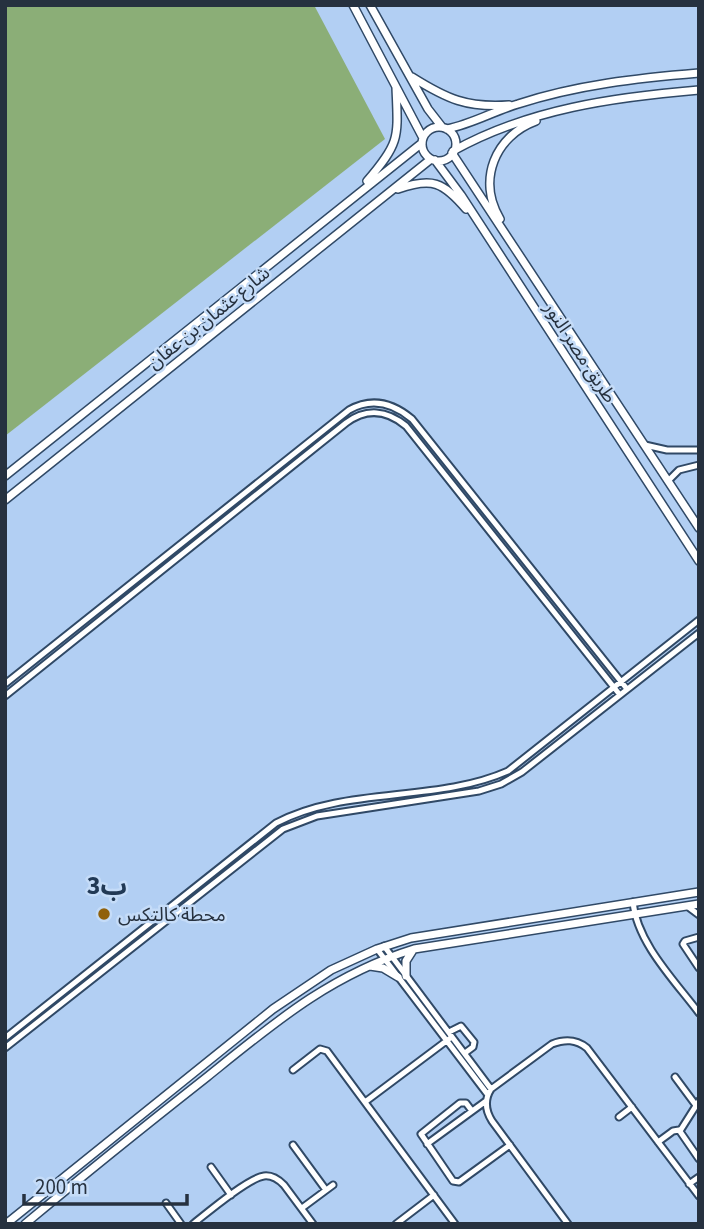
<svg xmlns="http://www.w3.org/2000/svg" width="704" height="1229" viewBox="0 0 704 1229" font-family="'Source Sans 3','Noto Sans Arabic',sans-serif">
<rect width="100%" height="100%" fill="#b2cff3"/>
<path fill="#8bae77" d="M5 5H314L385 139 5 436Z"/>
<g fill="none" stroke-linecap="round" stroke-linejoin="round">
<g stroke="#304966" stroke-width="9">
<path id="street" d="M645 445 667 450H699
M668 481 679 470 699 465
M5 684 349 410C372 397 393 403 412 419L627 689
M5 696 346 423C366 408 387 410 406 426L620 695
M633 902C637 943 675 981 699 1013
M687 906 699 915
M699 937 685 941 683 944 699 968
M384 946 491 1089
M377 949 488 1095
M449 1032 461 1026 474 1042 473 1047 465 1053
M5 1038 276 823C346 786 436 803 508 771L699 620
M5 1048 283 829 317 816 479 791 501 784 522 772 699 633
M293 1070 320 1049 327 1051 455 1224
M675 1077 695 1104
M365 1102 449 1039
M472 1111 466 1103H460L421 1134 453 1181 459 1182 510 1145
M619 1117 632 1107
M680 1131 699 1101
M658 1142 673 1131 679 1130 699 1159
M427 1144 486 1101
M293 1145 326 1190
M211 1167 231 1195
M689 1184 699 1177
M166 1203 181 1224
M302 1208 333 1185
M193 1224C207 1213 248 1178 264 1176 272 1175 278 1179 284 1185L313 1224
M396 1224 434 1195
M568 1224 492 1121C485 1110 484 1100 491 1089L552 1044C565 1039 576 1039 587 1048L699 1196"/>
</g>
<g stroke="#304966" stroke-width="10">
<path id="secondary" d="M353 5 423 138
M370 5 428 109 442 127
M412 77C447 99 467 108 509 105
M422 144a17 17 0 1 1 34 0a17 17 0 1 1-34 0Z
M447 129C472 124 494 111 518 104 576 85 638 78 699 73
M453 151C528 109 615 97 699 90
M452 153 699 528
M435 160 461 195 699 561
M367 181C401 142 398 137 396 87
M398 189C432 177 443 182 466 209
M500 219C477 180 495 136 536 121
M5 476 422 143
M5 500 431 159
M370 966 383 968 398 977
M406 976V961L413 950
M6 1224 273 1009 331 970 377 949 411 938 699 892
M25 1224C85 1174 146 1125 207 1077 274 1023 330 975 414 949L699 904"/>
</g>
<use href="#street" stroke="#fff" stroke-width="5"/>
<use href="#secondary" stroke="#fff" stroke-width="7"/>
</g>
<circle fill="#90610c" stroke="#c5dcf8" stroke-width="2.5" cx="104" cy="914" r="7"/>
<g text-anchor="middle" stroke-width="5" stroke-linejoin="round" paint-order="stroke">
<g font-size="19" fill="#26313f" stroke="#c5dcf8">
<text transform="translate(208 317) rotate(-39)" y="7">شارع عثمان بن عفان</text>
<text transform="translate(581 352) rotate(57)" y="7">طريق مصر النور</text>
</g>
<g font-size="19" fill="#26313f" stroke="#c5dcf8" text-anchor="start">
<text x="118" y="921">محطة كالتكس</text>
</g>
<g font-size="26" font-weight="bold" fill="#213955" stroke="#c5dcf8">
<text x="107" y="894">ب3</text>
</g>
</g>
<rect width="704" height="1229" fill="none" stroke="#26313f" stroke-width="14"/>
<path d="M24 1194v10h163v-10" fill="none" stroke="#26313f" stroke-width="3.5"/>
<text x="35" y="1194" font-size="21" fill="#26313f" stroke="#c5dcf8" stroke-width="5" paint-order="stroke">200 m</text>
</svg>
